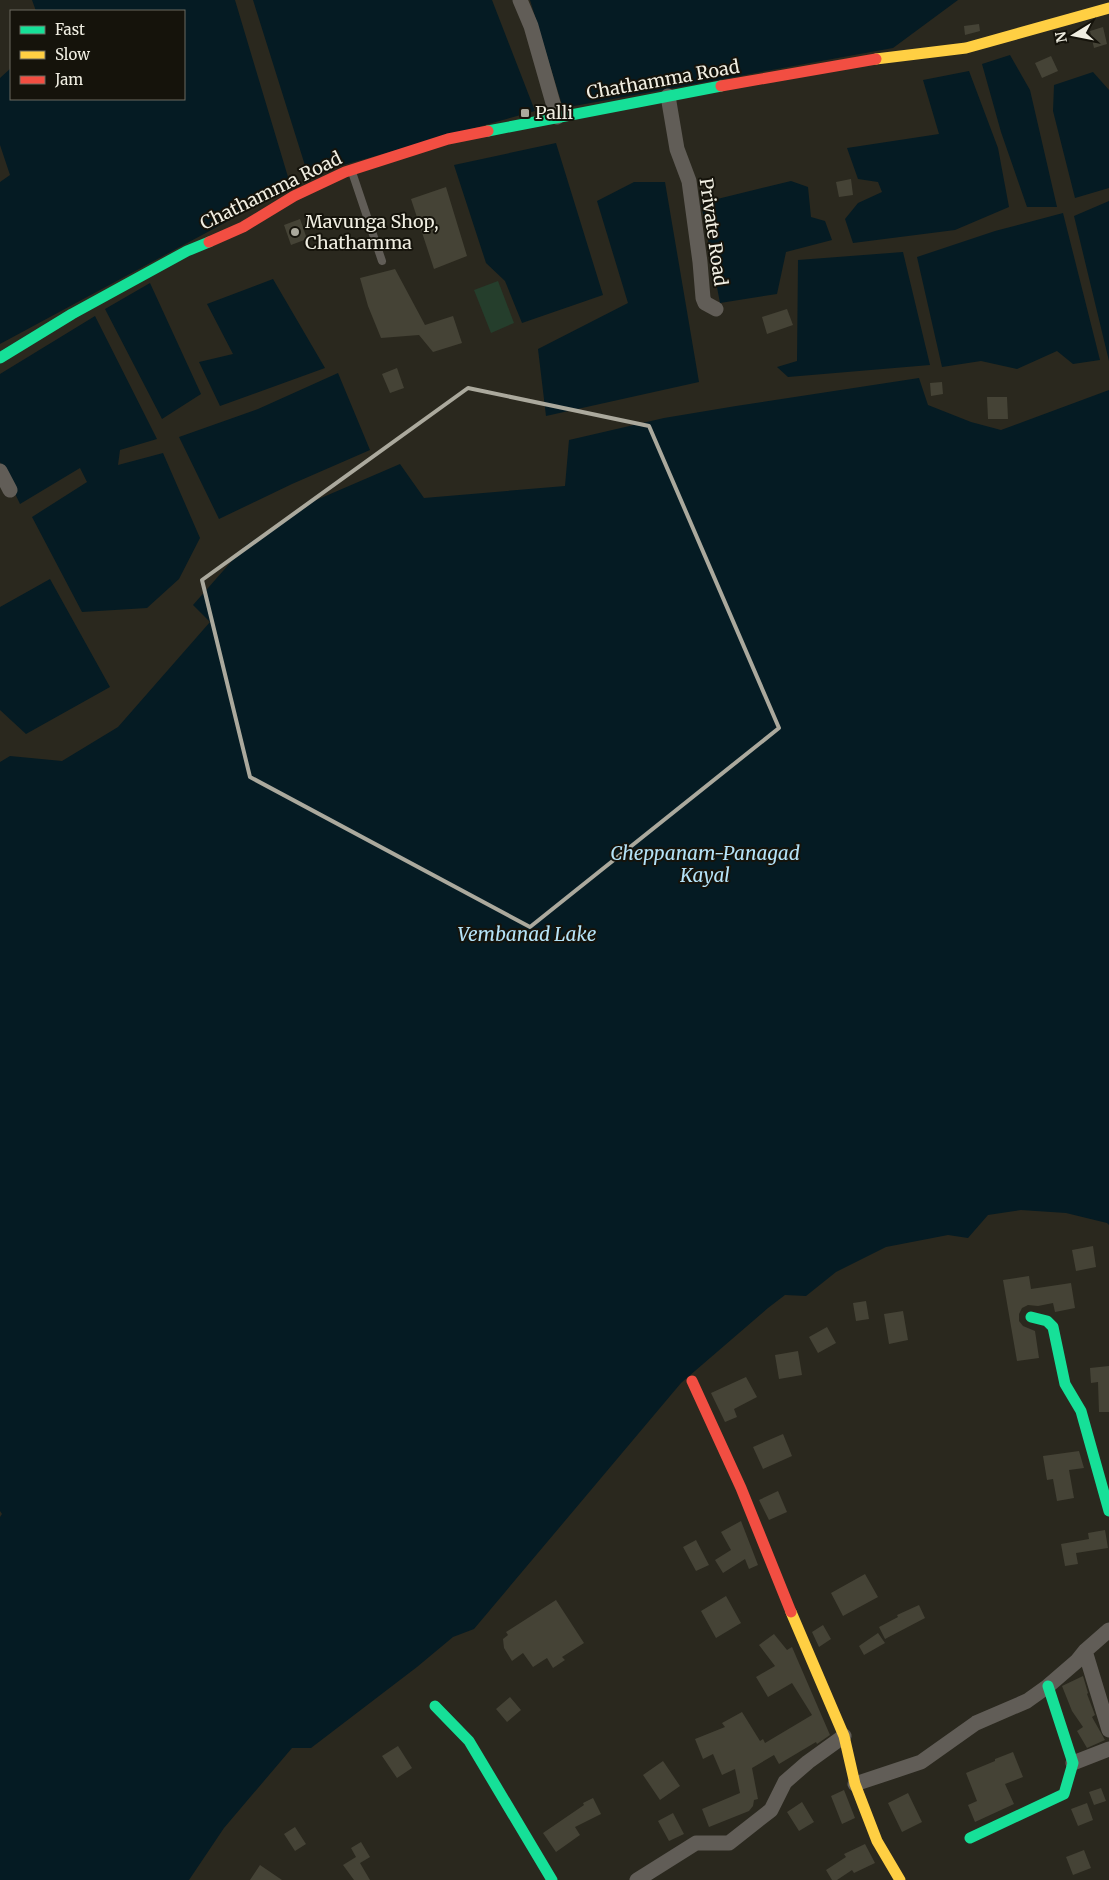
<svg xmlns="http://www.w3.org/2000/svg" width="1109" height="1880" viewBox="0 0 1109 1880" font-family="Merriweather,serif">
<rect width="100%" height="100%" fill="#2a281e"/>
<path fill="#253e2c" d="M498 281 514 323 491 333 474 290Z"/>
<path fill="#051b23" d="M32 0H235L291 187 0 344V182L10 175 0 145V78L11 68V99H184V11H36Z
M253 0H492L535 111 308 175Z
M530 0H958L893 48 563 108Z
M1010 55 1030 90 1057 207H1027L1001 132 982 64Z
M969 71 998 148 1009 207 955 230 853 243 845 219 858 203 882 192 878 182 858 179 847 148 939 134 923 80Z
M1093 72 1109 90V188L1075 198 1053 111 1054 85Z
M556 143 603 295 522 323 505 281 486 263 454 165Z
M791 181 808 187 811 217 825 221 832 240 786 252 777 294 720 303 701 203Z
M634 182H665L699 382 546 416 538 349 628 303 597 201Z
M1109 201V361L1074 216Z
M1063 213 1100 360 1073 364 1057 351 1017 369 981 361 942 367 917 257 995 231Z
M903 252 930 365 788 377 777 367 797 361 798 260Z
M273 279 325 368 220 406 199 362 233 354 207 304Z
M150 283 201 394 162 419 105 309Z
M95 316 157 439 120 450 118 465 163 453 200 538 179 579 147 608 82 612 32 517 87 482 80 468 20 504 0 462V374Z
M338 373 370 450 292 484 219 519 179 437 258 409Z
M919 378 928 405 971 422 1001 430 1109 390V1225L1107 1223 1066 1213 1021 1210 988 1215 968 1238 948 1235 886 1247 836 1272 806 1296 785 1295 768 1308 681 1383 474 1629 453 1637 417 1667 311 1748H292L224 1828 189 1880H0V1517L2 1514 0 1511V762L10 756 62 761 118 727 210 622 193 605 245 546 307 504 400 464 424 498 565 486 569 440 664 418 736 406Z
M50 579 110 687 26 734 0 710V607Z"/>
<path fill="#454336" d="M979 24 980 31 965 35 964 26Z
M1103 27 1107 44 1094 48 1090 31Z
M1051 56 1058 71 1042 78 1035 63Z
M851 179 853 195 839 197 836 182Z
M446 187 467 256 434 269 411 199Z
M300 219 307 239 291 245 284 225Z
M395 269 425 325 453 316 462 343 433 352 419 335 381 338 368 306 360 278Z
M787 309 793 325 767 334 762 317Z
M397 368 404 388 390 393 382 374Z
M942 382 943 394 931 396 930 383Z
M987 397H1007L1008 419H988Z
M1093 1246 1096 1267 1076 1271 1072 1250Z
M1029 1276 1031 1289 1071 1283 1075 1308 1055 1312 1053 1303 1038 1306 1028 1305 1022 1308 1019 1314V1321L1023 1326 1035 1331 1039 1358 1017 1361 1003 1280Z
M866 1301 869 1319 856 1321 853 1303Z
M903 1311 908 1340 889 1344 884 1314Z
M827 1327 836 1343 818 1353 809 1337Z
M798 1351 802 1375 779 1379 775 1355Z
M1109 1366V1412H1099L1098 1382 1091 1383 1090 1368Z
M746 1377 757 1397 734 1409 737 1417 725 1422 711 1393Z
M783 1434 792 1456 763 1469 753 1447Z
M1079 1451 1084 1468 1069 1470 1074 1498 1057 1501 1053 1479 1047 1480 1043 1456Z
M778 1491 787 1512 769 1520 759 1500Z
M741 1521 758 1565 749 1569 745 1559 723 1573 715 1560 731 1550 721 1532Z
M1105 1530 1108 1548 1076 1553 1078 1564 1065 1566 1061 1544 1089 1539 1088 1533Z
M696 1540 709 1565 696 1571 683 1547Z
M865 1574 878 1597 843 1616 831 1593Z
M726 1596 741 1623 716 1638 701 1611Z
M556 1600 584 1643 562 1657 565 1660 553 1668 547 1658 533 1667 523 1653 512 1661 504 1648 503 1639 508 1635 506 1632Z
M919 1605 925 1618 885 1639 879 1627 898 1617 897 1615Z
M823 1625 831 1639 819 1647 812 1632Z
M878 1633 885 1643 864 1655 859 1646Z
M774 1634 787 1650 792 1647 830 1735 817 1744 816 1742 779 1764 774 1755 752 1768 758 1799 754 1800 753 1806 749 1811 709 1827 702 1809 740 1793 735 1769 722 1775 713 1754 703 1759 695 1739 725 1727 722 1723 742 1712 760 1741 763 1739 765 1743 812 1715 792 1683 768 1697 756 1677 775 1666 759 1645Z
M1083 1676 1088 1693 1087 1694 1095 1715 1092 1717 1105 1740 1087 1748 1077 1731 1083 1727 1072 1711 1062 1686Z
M510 1697 521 1710 507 1722 496 1709Z
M398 1746 412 1768 397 1778 382 1756Z
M1013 1752 1023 1777 1005 1784 1014 1804 975 1822 968 1805 977 1801 966 1773 995 1761V1759Z
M663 1761 680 1786 660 1800 643 1775Z
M1101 1788 1106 1801 1094 1805 1089 1792Z
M844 1790 855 1818 842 1824 831 1796Z
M908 1793 922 1822 902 1832 888 1803Z
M593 1798 601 1814 575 1827 580 1835 556 1852 543 1833 584 1805 583 1803Z
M802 1802 814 1822 799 1831 787 1812Z
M1087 1803 1093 1820 1078 1826 1071 1809Z
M673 1813 684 1834 669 1841 658 1821Z
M295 1827 306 1844 295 1851 284 1834Z
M361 1842 370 1857 360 1863 370 1880H354L343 1865 356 1857 351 1848Z
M865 1844 875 1863 854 1873 852 1870 837 1880H832L826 1870 846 1857 844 1854Z
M1084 1850 1091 1868 1073 1875 1066 1857Z
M260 1865 282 1880H250Z"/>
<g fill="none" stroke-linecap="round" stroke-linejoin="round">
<path stroke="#615d57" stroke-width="8" d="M352 172 382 261"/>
<path stroke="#615d57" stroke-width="15" d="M520 0 531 26 557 117
M668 96 677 149 689 181 700 262 703 298 705 303 716 309
M0 471 10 490
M1085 1651 1109 1730
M1073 1763 1109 1749
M855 1784 921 1762 976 1723 1027 1701 1048 1686 1077 1661 1085 1651 1109 1630
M637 1880 696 1843H729L771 1810 785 1782 808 1762 844 1736"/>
<path stroke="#16e098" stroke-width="11" d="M488 131 721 86
M0 358 72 314 187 251 209 242
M1031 1317 1047 1321 1053 1327 1065 1384 1081 1411 1109 1511
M435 1706 469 1741 552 1880
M970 1838 1064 1794 1073 1763 1048 1686"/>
<path stroke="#ffcf43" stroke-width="11" d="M876 59 966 48 1109 8
M791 1612 844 1736 855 1784 877 1841 900 1880"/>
<path stroke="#f24e42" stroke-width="11" d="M721 86 876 59
M209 242 243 227 294 196 345 172 448 139 488 131
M692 1381 741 1488 791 1612"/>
</g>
<path fill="none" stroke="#aba99d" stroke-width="4" stroke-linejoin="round" d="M468 388 649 426 779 728 530 927 250 777 202 580Z"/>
<g fill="#aba99d" stroke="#15130b" stroke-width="2">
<rect x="520" y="108" width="10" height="10" rx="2.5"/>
<circle cx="295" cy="232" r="5"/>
</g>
<g text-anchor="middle" stroke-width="4" stroke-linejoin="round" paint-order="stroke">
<g font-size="18" fill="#f0eee2" stroke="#15130b">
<text transform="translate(663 80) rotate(-10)" y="6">Chathamma Road</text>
<text transform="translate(271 191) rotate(-26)" y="6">Chathamma Road</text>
<text transform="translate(713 232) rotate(82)" y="6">Private Road</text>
</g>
<g font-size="18" fill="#f0eee2" stroke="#15130b" text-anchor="start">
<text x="535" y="119">Palli</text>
<text x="305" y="228">Mavunga Shop,<tspan x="305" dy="21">Chathamma</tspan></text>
</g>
<g font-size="19" font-style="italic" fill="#b5e3f8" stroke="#15130b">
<text x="705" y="860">Cheppanam-Panagad<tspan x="705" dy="22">Kayal</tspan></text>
<text x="527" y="941">Vembanad Lake</text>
</g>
</g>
<rect x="10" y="10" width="175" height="90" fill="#15130b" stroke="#6d6b61"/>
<rect x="20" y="26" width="25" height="8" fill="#16e098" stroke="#6d6b61"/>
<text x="55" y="35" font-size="15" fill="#f0eee2">Fast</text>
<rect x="20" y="51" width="25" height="8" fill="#ffcf43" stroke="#6d6b61"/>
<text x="55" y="60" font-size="15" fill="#f0eee2">Slow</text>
<rect x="20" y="76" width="25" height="8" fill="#f24e42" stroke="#6d6b61"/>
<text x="55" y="85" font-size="15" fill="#f0eee2">Jam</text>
<g transform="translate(1074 35) rotate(260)" stroke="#15130b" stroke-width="4" paint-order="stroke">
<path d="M0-4L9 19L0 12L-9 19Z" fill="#f0eee2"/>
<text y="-8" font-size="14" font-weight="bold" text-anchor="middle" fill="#f0eee2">N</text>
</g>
</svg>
